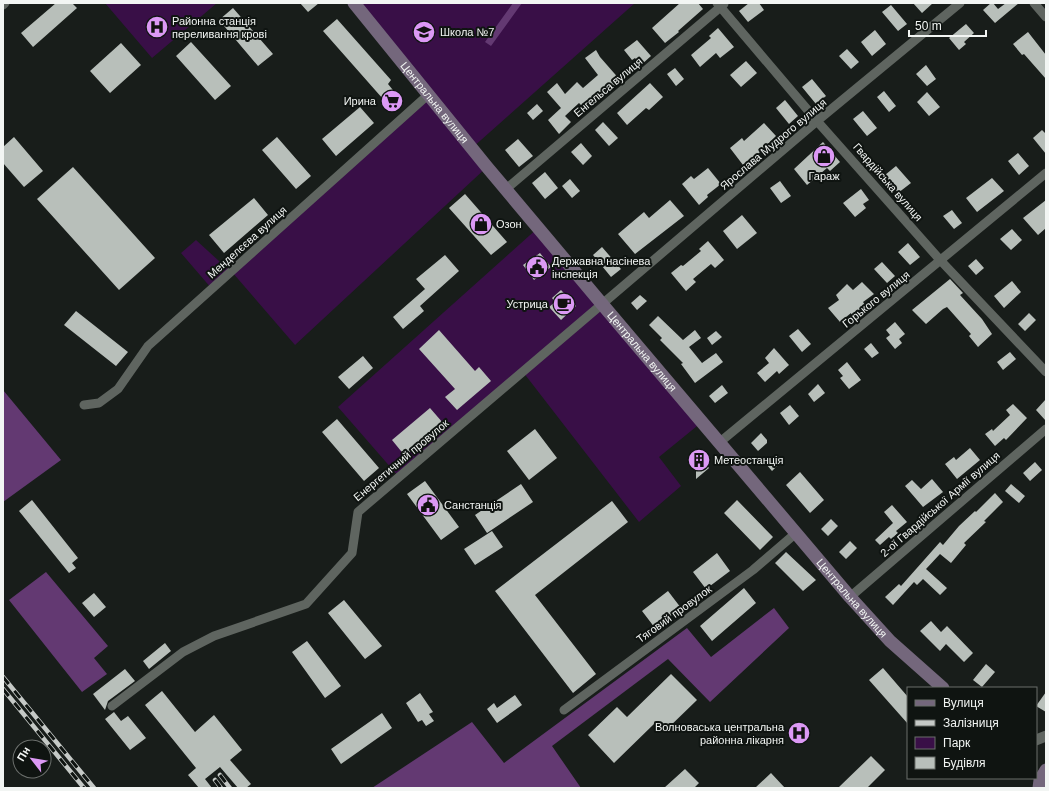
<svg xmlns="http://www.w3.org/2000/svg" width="1049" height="791" viewBox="0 0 1049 791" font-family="Helvetica,sans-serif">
<rect width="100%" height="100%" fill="#181d1a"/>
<path fill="#390f47" d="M105 3H217L152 58Z
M354 3H635L472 148 487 167 295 345 232 272 212 289 181 253 196 240 231 272 429 94Z
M539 227 702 422 659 457 681 486 639 522 523 372 399 477 338 407Z"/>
<path fill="#633972" d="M513 3H522L491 46 485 42Z
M3 390 61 460 3 502Z
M46 572 108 646 94 658 107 674 82 692 9 600Z
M774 608 789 628 710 702 668 659 552 746 581 788H372L472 722 504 763 687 628 711 657Z"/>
<path fill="#b8bfba" d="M56 3H72L77 8 33 47 21 33Z
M300 3H319L308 12Z
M680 3H698L703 9 678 31 679 32 665 43 652 28Z
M749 3H759L764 10 748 22 739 11Z
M913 3H933L922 13Z
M991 3H993L998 9 1006 3H1019L995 23 983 10Z
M891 5 907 24 898 31 882 12Z
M233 8 273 54 258 66 219 20Z
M337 19 391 80 388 84 401 100 389 111 381 101 383 99 323 31Z
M966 24 974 33 964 42 966 44 959 50 949 38Z
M718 28 734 47 720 58 716 53 700 67 691 55 711 38 709 36Z
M875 30 886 44 872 56 861 42Z
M1028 32 1046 55V79L1024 54 1022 55 1013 44Z
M637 40 651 56 641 65 635 58 632 60 624 50Z
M191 42 231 86 215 100 176 56Z
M121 43 141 65 110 93 90 71Z
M847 49 859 62 851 69 839 56Z
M596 50 600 57 621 81 606 94 604 92 585 109 579 103 565 116 571 122 559 134 548 120 561 108 547 92 557 83 565 94 577 82 583 88 598 75 585 58Z
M746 61 757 73 741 87 730 75Z
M926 65 936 79 927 86 916 74Z
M675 68 684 79 676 86 667 74Z
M812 79 826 96 816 104 802 87Z
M650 83 663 97 649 110 646 108 627 125 617 113Z
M884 91 896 106 889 112 877 97Z
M927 92 940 107 929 116 917 102Z
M785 100 798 116 789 124 776 108Z
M537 104 543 111 533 120 527 113Z
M360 107 374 123 336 156 322 139Z
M863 111 877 128 867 136 853 119Z
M603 122 618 138 609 146 595 130Z
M764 123 776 136 756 156 743 165 730 148 742 138 744 141Z
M1042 130 1046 134V154L1033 138Z
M14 137 43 171 24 187 3 163V147Z
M277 137 311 176 296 189 262 150Z
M518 139 533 156 519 167 505 150Z
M823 142 840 162 830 171 827 168 807 185 794 169Z
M581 143 592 156 583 165 571 152Z
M1018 153 1029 166 1019 175 1008 161Z
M896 166 911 183 898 193 885 175Z
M73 167 155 258 119 290 37 199Z
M708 168 721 184 707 195 708 197 699 205 682 184 691 176 694 179Z
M545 172 558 188 545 199 532 183Z
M992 178 1004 191 977 212 966 198Z
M570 179 580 191 572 198 562 186Z
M780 181 791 196 781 203 770 188Z
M861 189 869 200 863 204 866 208 855 217 843 203Z
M465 194 507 242 491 255 449 208Z
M254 198 268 215 224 253 209 235Z
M670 200 684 216 635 254 618 234 644 212 649 218Z
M1046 200V228L1038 235 1023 218Z
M952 210 962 223 954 229 943 216Z
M742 215 757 233 737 249 723 231Z
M1012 229 1022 240 1011 250 1000 239Z
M708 241 724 260 715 268 711 264 693 279 696 282 686 291 671 273 681 265 683 266 701 251 699 249Z
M908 243 920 257 910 265 898 252Z
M602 247 621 269 611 277 593 255Z
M540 253 551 267 534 280 523 265Z
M445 255 459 271 420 306 424 311 403 329 393 317 425 289 416 279Z
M976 259 984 268 976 275 968 266Z
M882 262 895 276 887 283 874 269Z
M950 279 963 293 960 295 982 319 992 334 978 347 969 336 971 334 947 307 943 309 926 324 912 310Z
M1012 281 1021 292 1004 308 994 296Z
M862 282 874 294 863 302 865 305 852 316 851 313 840 322 828 308 839 300 836 295 847 284 853 290Z
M561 290 576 306 561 320 549 307 555 302 552 298Z
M640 295 647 301 637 310 631 303Z
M76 311 128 352 116 366 64 325Z
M1029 313 1036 320 1025 331 1018 324Z
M658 316 683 340 695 330 701 338 689 347 702 363 716 353 723 362 695 383 681 364 683 363 660 340 662 338 649 325Z
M895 322 905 334 899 339 902 343 895 349 886 338 890 335 886 330Z
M798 329 811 344 802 352 789 336Z
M439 330 475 371 479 367 491 381 457 410 445 397 455 389 419 349Z
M716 331 722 337 712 345 707 338Z
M871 343 879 353 872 358 864 349Z
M774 348 789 365 779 374 777 371 765 382 757 373 769 363 765 358Z
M1010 352 1016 359 1003 370 997 362Z
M363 356 373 368 349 389 338 377Z
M847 362 861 380 849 389 840 378 843 376 838 370Z
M818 384 825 393 814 402 808 394Z
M722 385 728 393 715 403 709 396Z
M1046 399V421L1036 410Z
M1013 404 1027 418 1006 440 1004 438 995 446 985 434 992 429 993 431 1010 415 1006 410Z
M790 405 799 416 789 425 780 413Z
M430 408 443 423 405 456 392 440Z
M337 419 379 468 364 481 322 432Z
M535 429 557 458 529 480 507 451Z
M761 433 767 440V443L758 451 751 443Z
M970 448 980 460 957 479 945 464 954 457 956 460Z
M696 453 709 468 696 479Z
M777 455 782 461 772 471 766 464Z
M1035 462 1042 470 1030 481 1023 473Z
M800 472 824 500 810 513 786 485Z
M932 479 943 492 923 507 905 486 912 480 921 489Z
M425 481 459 527 441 540 407 494Z
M521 484 533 502 487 533 475 515Z
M1011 484 1025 496 1019 503 1005 491Z
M995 493 1003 502 984 521 986 522 964 543 966 545 951 563 940 554 926 569 947 588 940 595 923 579 917 585 914 582 893 605 885 597 899 584 901 586 940 542 943 545 959 526 975 511 976 512Z
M32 500 78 558 72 563 76 568 69 573 19 511Z
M737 500 773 537 760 550 724 513Z
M612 501 628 522 535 595 596 674 573 693 495 591Z
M892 505 907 522 896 531 898 533 891 539 889 537 880 545 875 540 893 523 884 512Z
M831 519 838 526 828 536 821 529Z
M492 531 503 547 475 565 464 549Z
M850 541 857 548 846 559 839 552Z
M786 552 816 580 803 591 775 563Z
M717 553 730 571 706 589 693 572Z
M744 588 756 603 712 641 700 626Z
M668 591 681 608 655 628 642 611Z
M94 593 106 607 94 617 82 603Z
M344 600 382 646 365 659 328 613Z
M931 621 941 632 947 626 973 653 964 662 946 644 940 651 920 631Z
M307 641 341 686 325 698 292 652Z
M165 643 171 651 149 669 143 661Z
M986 664 995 672 982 687 973 680Z
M883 668 908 697V724L869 680Z
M125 669 135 681 108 701 105 710 93 694Z
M671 674 697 700 664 732 655 723 614 763 588 735 617 707 627 717Z
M162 691 195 732 214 715 242 750 230 760 251 784 246 788H238L220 767 205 779 212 788H199L188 775 196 768 145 705Z
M1046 692V712L1036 706Z
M420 693 433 712 429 714 434 721 426 726 422 720 418 722 406 703Z
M515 695 522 705 497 723 487 709 494 703 497 708Z
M114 712 121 721 128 716 146 738 130 750 105 719Z
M382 713 392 728 341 764 331 749Z
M871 756 885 770 867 788H838Z
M685 769 699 783 694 788H664Z
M771 773 785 788H755Z"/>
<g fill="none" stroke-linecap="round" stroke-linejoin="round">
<path stroke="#5f6560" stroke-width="9" d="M717 3 817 121 941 261 1046 372
M1034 3 1046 17
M3 5 5 3
M506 189 724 4
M84 405 99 403 118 389 148 346 429 94
M720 442 1046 173
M850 597 1046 429
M112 706 183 652 214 636 306 604 352 553 358 512 817 121 960 3
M564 710 753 570 796 533"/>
<path stroke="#5f6560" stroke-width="11" d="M1036 740 1046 736"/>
<g stroke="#74677c" stroke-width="13">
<path id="s1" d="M354 3 487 167 602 304 850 597 890 641 943 688"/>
<path d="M1039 788 1040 780 1046 770"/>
</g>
<g stroke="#c5c9c6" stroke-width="4.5">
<path id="rail" d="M3 677 94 788
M3 689 84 788
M220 775 230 788
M215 780 221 788"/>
</g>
<use href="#rail" stroke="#0f1411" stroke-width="3" stroke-dasharray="9" stroke-linecap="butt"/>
</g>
<defs>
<g id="hospital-disc" transform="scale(1.15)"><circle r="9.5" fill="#dc99f5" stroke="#0f1411"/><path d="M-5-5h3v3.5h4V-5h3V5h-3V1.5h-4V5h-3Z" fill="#111"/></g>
<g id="school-disc" transform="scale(1.15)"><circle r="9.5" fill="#dc99f5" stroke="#0f1411"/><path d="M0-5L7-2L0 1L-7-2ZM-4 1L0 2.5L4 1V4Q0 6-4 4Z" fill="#111"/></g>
<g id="supermarket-disc" transform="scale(1.15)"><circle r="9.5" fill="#dc99f5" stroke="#0f1411"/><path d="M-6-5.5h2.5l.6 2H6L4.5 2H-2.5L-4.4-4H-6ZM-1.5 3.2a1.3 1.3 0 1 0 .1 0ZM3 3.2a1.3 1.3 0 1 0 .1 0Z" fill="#111"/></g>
<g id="shop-disc" transform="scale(1.15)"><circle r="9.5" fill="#dc99f5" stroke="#0f1411"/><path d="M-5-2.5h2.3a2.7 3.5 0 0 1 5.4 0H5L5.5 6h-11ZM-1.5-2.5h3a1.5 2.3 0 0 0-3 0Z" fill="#111"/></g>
<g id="civic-disc" transform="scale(1.15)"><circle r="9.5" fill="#dc99f5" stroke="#0f1411"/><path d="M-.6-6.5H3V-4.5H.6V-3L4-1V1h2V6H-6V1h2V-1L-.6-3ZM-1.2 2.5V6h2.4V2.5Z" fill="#111"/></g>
<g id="cafe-disc" transform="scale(1.15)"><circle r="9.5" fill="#dc99f5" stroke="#0f1411"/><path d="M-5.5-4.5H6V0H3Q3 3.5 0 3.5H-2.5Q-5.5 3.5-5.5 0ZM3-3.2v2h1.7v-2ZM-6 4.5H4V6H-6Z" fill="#111"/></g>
<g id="building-disc" transform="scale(1.15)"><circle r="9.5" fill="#dc99f5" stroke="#0f1411"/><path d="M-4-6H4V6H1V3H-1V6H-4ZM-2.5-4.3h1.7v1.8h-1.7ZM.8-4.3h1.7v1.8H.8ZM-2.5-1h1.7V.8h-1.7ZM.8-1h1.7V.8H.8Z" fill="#111"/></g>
</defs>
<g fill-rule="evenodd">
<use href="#hospital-disc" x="157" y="27"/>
<use href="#school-disc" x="424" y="32"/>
<use href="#supermarket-disc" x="392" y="101"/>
<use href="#shop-disc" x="824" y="156"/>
<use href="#shop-disc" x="481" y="224"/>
<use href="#civic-disc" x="537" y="267"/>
<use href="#cafe-disc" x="564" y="304"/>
<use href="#building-disc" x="699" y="460"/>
<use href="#civic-disc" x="428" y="505"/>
<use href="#hospital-disc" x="799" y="733"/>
</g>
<g text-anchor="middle" stroke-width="4" stroke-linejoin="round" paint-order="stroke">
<g font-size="11" fill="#f2f5f3" stroke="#0f1411" text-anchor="start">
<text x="172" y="25">Районна станція<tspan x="172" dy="13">переливання крові</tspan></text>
<text x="440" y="36">Школа №7</text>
<text x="376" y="105" text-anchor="end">Ирина</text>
<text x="824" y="180" text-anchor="middle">Гараж</text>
<text x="496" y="228">Озон</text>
<text x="552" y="265">Державна насiнева<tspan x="552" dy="13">iнспекцiя</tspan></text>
<text x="548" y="308" text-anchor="end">Устрица</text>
<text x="714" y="464">Метеостанція</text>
<text x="444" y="509">Санстанція</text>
<text x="784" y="731" text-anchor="end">Волноваська центральна<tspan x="784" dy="13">районна лікарня</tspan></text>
</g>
<g font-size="11" fill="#f2f5f3" stroke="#0f1411">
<text transform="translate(608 87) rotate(-40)" y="4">Енгельса вулиця</text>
<text dy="4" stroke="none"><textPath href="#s1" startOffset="128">Центральна вулиця</textPath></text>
<text transform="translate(773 144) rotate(-40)" y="4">Ярослава Мудрого вулиця</text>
<text transform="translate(888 182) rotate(49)" y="4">Гвардійська вулиця</text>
<text transform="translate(247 242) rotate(-42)" y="4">Менделєєва вулиця</text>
<text transform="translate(876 299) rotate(-39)" y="4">Горького вулиця</text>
<text dy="4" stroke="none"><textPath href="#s1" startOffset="452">Центральна вулиця</textPath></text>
<text transform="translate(401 460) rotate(-40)" y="4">Енергетичний провулок</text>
<text transform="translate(940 504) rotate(-41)" y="4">2-ої Гвардійської Армії вулиця</text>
<text dy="4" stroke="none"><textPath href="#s1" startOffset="776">Центральна вулиця</textPath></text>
<text transform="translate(674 614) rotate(-36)" y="4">Тяговий провулок</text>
</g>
</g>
<rect width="1049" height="791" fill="none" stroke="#f2f5f3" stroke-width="8"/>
<rect x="907" y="687" width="130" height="92" fill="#0f1411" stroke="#6a6e6b"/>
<rect x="915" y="700" width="20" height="6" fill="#74677c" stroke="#6a6e6b"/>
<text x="943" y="707" font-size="12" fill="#f2f5f3">Вулиця</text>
<rect x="915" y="720" width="20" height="6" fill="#c5c9c6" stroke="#6a6e6b"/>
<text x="943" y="727" font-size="12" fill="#f2f5f3">Залізниця</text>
<rect x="915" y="737" width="20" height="12" fill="#390f47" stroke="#6a6e6b"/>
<text x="943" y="747" font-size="12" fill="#f2f5f3">Парк</text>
<rect x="915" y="757" width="20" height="12" fill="#b8bfba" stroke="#6a6e6b"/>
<text x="943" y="767" font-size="12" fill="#f2f5f3">Будівля</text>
<g transform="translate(32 759) rotate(301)"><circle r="19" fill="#0f1411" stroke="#6a6e6b"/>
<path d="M0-3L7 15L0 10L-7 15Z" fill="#dc99f5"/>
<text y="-6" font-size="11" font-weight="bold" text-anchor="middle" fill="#f2f5f3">Пн</text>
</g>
<path d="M909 30v6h77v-6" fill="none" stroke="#f2f5f3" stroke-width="2"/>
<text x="915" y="30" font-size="12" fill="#f2f5f3" stroke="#0f1411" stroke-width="3" paint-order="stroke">50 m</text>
</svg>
